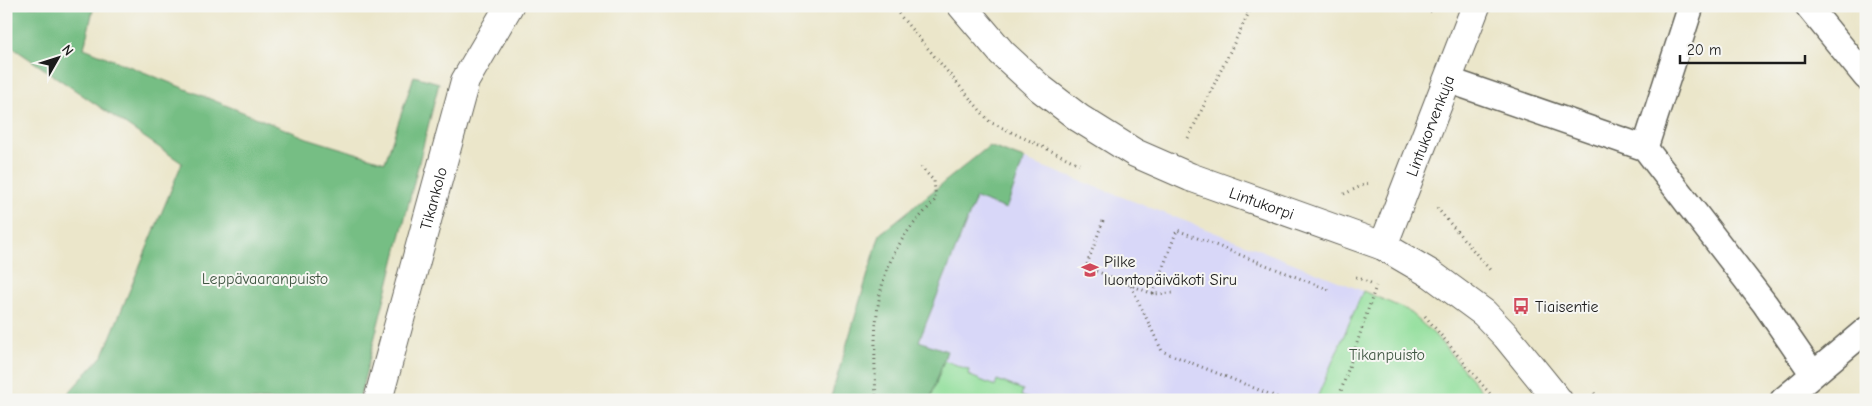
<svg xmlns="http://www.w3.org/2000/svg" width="1872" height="406" viewBox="0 0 1872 406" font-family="'Comic Neue',sans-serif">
<rect width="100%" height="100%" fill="#f6f6f2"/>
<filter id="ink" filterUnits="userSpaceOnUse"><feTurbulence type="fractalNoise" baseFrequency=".02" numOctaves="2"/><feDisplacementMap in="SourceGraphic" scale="10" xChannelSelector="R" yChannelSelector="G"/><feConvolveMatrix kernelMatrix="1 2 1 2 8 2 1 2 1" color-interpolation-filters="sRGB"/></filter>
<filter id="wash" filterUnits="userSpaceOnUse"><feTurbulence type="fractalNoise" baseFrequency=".0096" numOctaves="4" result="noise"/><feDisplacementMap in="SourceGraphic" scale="20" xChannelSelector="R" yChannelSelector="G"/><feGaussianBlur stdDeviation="1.12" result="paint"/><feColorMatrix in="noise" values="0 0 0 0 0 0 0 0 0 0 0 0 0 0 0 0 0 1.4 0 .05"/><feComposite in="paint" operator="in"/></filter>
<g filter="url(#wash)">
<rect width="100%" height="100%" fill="#ebe6ca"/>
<path fill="#d8d7f8" d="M989 146 1258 249 1363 291 1316 400H830L880 234Z"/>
<path fill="#93df9c" stroke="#587e5c" d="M1363 291 1407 310 1434 334 1489 400H1316Z
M944 360 969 370 968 375 995 386 997 380 1023 390 1021 396 1031 400H930Z"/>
<path fill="#76be84" stroke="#496d50" d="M6 6H94L84 48 307 138 385 162 414 76 439 83 359 400H62L103 355 182 163 6 43Z
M989 146 1024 159 1006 209 976 198 919 341 947 351 930 400H830L880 234Z"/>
</g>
<g filter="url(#ink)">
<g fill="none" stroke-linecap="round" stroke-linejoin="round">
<g stroke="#646359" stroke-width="28">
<path id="lane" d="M1808 6 1866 77
M1448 80 1645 148 1765 304 1813 374
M1645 148 1691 6
M1783 400 1866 330"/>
</g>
<g stroke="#646359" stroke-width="30">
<g id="street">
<path id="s1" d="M962 6 1002 53 1040 88 1079 118 1135 153 1190 177 1383 246 1431 274 1484 313 1506 336 1558 400"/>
<path id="s2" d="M1383 246 1476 6"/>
<path id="s3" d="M378 400 465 81 509 6"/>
</g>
</g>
<path stroke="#646359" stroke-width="3" stroke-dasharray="1 4" stroke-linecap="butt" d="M892 6 990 122 1079 164
M1233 6 1249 13
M1422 6 1434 13
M1188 138 1252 6
M1344 194 1368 183
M1437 208 1490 270
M1103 221 1086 267 1153 294 1174 293
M1356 277 1373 284
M1131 286 1162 351 1284 400
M1153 294 1177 230 1332 291
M1425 316 1495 400
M1594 393 1600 400
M876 400C874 348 871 289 900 243 909 227 924 213 936 199L934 181 921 167
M1338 400 1376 286"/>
<use href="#lane" stroke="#fff" stroke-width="25"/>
<use href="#street" stroke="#fff" stroke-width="28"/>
</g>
</g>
<defs>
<g id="school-bare" transform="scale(1.35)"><path d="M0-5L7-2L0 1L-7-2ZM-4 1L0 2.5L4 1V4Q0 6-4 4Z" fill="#d1495b" stroke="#f6f6f2" stroke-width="2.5" paint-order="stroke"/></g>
<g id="bus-bare" transform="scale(1.35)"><path d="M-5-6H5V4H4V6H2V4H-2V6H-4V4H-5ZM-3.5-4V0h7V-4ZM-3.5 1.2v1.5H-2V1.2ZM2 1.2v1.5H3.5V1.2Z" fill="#d1495b" stroke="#f6f6f2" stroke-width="2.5" paint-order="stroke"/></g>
</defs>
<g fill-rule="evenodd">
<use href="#school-bare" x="1090" y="270"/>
<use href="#bus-bare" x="1521" y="306"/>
</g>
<g text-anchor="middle" stroke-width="4" stroke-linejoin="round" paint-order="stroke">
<g font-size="16" fill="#1c1c1c" stroke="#f6f6f2">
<text dy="6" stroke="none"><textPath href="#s2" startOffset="129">Lintukorvenkuja</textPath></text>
<text dy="6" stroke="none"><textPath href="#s3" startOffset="209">Tikankolo</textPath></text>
<text dy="6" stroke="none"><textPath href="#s1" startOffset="365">Lintukorpi</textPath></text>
</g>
<g font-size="16" fill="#1c1c1c" stroke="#f6f6f2" text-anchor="start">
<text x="1104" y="267">Pilke<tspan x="1104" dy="18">luontopäiväkoti Siru</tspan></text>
<text x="1535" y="312">Tiaisentie</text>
</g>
<g font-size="16" fill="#405642" stroke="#f6f6f2">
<text x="265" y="284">Leppävaaranpuisto</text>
<text x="1387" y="360">Tikanpuisto</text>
</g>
</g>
<rect width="1872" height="406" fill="none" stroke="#f6f6f2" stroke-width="25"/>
<g transform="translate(58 58) rotate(51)" stroke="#f6f6f2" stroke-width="4" paint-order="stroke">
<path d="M0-4L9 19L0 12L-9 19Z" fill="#1c1c1c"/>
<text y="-8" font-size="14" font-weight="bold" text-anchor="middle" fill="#1c1c1c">N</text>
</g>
<path d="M1680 55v8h125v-8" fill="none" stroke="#1c1c1c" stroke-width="2.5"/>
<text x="1687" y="55" font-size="15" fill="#1c1c1c" stroke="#f6f6f2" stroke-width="4" paint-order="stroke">20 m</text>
</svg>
